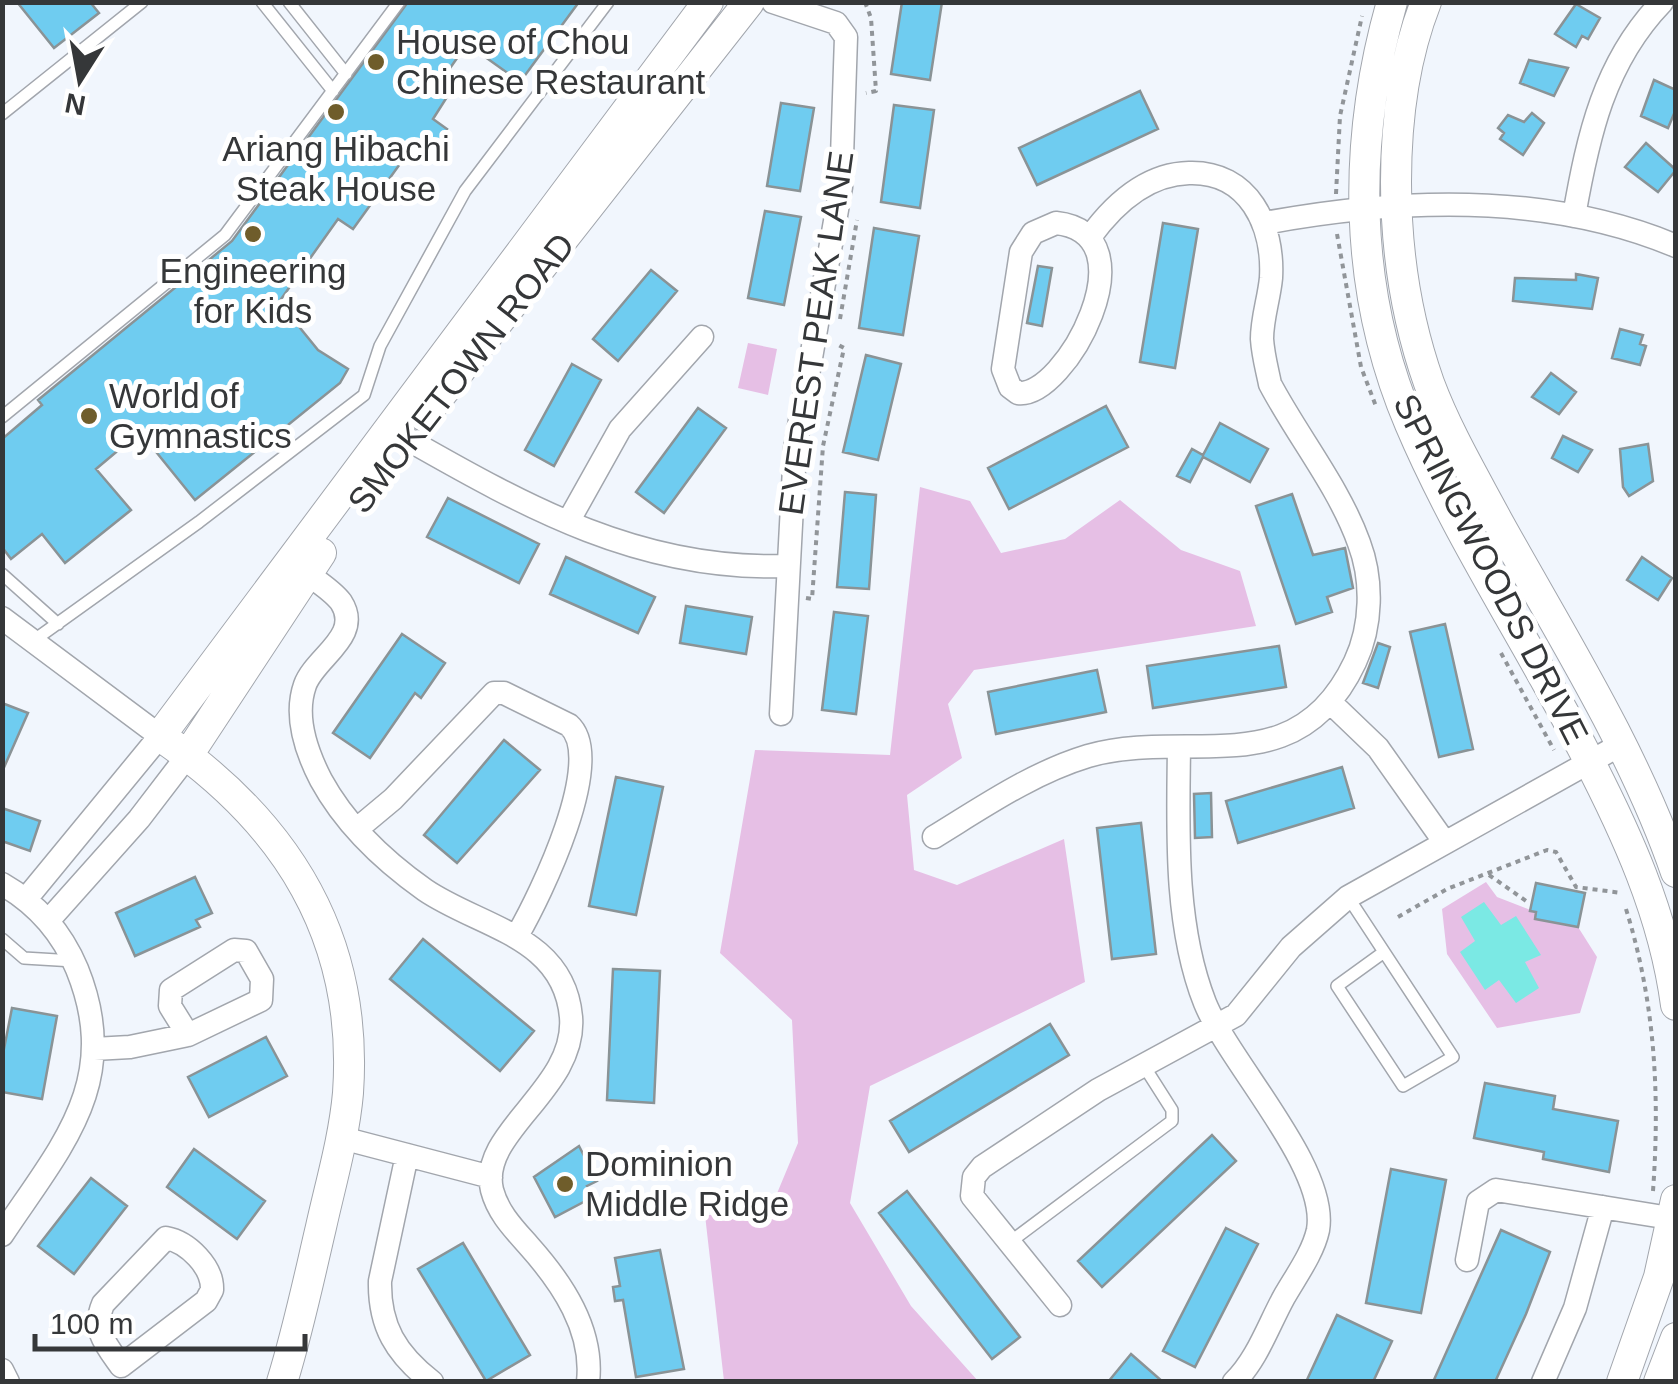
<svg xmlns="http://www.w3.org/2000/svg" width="1678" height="1384" viewBox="0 0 1678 1384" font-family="Arial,sans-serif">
<rect width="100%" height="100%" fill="#f1f6fd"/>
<path fill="#e6bfe5" d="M748 343 777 349 768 395 738 388Z
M920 487 970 501 1001 553 1065 539 1120 500 1181 550 1240 571 1256 626 974 670 948 704 962 758 907 795 914 870 957 885 1064 839 1085 982 870 1086 850 1203 911 1306 978 1381H724L705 1215H768L798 1143 792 1020 720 953 755 750 890 755Z
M1486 882 1497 897 1536 912 1535 919 1578 927 1597 957 1580 1013 1497 1028 1447 954 1442 909Z"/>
<path fill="#7be9e4" d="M1484 902 1501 925 1516 916 1541 955 1525 962 1539 988 1516 1003 1499 980 1485 990 1460 952 1475 941 1461 917Z"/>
<path fill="#6fccf0" stroke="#8a9396" stroke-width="2.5" d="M17 2H90L99 13 54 48Z
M408 2H579L520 82 467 44 436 88 447 97 433 119 447 129 425 162 410 150 353 229 338 219 279 302 318 350 348 369 340 383 195 500 140 432 96 469 131 510 65 563 42 534 11 559 2 547V439L42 405 38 400 232 241Z
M902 2H942L930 80 891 74Z
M1576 4 1600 18 1588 39 1582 36 1576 47 1555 34Z
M1529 60 1568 68 1554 96 1520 83Z
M1654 80 1676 90V109L1668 128 1641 116Z
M1140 91 1158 129 1037 185 1019 148Z
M781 103 814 108 800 191 767 186Z
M894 105 934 110 920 208 881 202Z
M1532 113 1544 123 1523 155 1500 139 1504 133 1498 128 1508 115 1524 122Z
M1646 143 1676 170 1658 192 1625 167Z
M765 211 801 217 784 305 748 298Z
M1163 223 1198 229 1175 368 1140 362Z
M874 228 919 236 903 335 859 328Z
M1038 266 1052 268 1042 326 1027 323Z
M651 270 677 291 618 361 593 339Z
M1576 274 1598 278 1592 309 1513 301 1515 278 1576 280Z
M1620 329 1643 335 1640 344 1646 346 1640 365 1612 358Z
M866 355 901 364 878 460 843 452Z
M572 364 601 380 554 466 525 450Z
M1551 373 1576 392 1559 414 1532 397Z
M1106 406 1128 447 1009 509 988 468Z
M698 408 726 428 664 513 636 492Z
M1220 423 1268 449 1250 482 1203 457 1190 482 1177 476 1192 449 1203 455Z
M1563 436 1592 450 1578 472 1552 458Z
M1648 444 1653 481 1629 496 1623 487 1620 449Z
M845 492 876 495 869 589 837 587Z
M1292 494 1313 555 1345 548 1353 588 1327 597 1332 612 1296 624 1256 506Z
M448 498 539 544 519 583 427 537Z
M566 557 655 597 638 633 550 594Z
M1642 557 1672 578 1658 600 1627 580Z
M686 606 752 617 746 654 680 643Z
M834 612 868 616 856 714 822 710Z
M1445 624 1473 749 1439 757 1410 632Z
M402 634 445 663 421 698 415 693 370 758 333 733Z
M1378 643 1390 647 1378 688 1363 683Z
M1279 646 1286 687 1153 708 1147 666Z
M1097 670 1106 712 996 734 988 692Z
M2 703 28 713 2 772Z
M504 740 540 770 457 863 424 835Z
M1342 767 1354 808 1238 843 1226 801Z
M616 777 663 787 636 915 589 906Z
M1211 793 1212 837 1195 838 1194 794Z
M2 808 40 821 30 851 2 841Z
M1141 823 1156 954 1112 959 1097 828Z
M195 877 212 913 196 920 200 927 135 956 116 913Z
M1536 883 1585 893 1578 927 1535 919 1536 912 1530 911Z
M423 939 534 1031 500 1071 390 979Z
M613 969 660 971 654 1103 607 1100Z
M12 1008 57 1016 42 1099 2 1092V1059Z
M1050 1024 1069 1055 909 1152 890 1121Z
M266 1037 287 1076 209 1117 188 1077Z
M1485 1083 1555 1096 1553 1109 1618 1121 1609 1172 1543 1159 1544 1152 1474 1138Z
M1212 1135 1236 1161 1102 1287 1078 1261Z
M579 1146 597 1181 587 1186 593 1197 555 1217 534 1177Z
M194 1149 265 1201 237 1239 167 1187Z
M1391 1169 1446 1180 1421 1313 1366 1303Z
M91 1178 127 1206 74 1274 38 1246Z
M907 1191 1020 1337 992 1359 879 1213Z
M1226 1228 1258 1244 1195 1367 1163 1351Z
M1501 1230 1550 1252 1526 1314 1495 1382H1433Z
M463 1243 530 1355 486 1381 418 1269Z
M660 1250 684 1369 636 1377 623 1300 615 1301 613 1287 620 1286 615 1258Z
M1337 1315 1392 1341 1373 1382H1306Z
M1131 1354 1163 1382H1108Z"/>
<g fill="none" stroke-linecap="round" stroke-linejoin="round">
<g stroke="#a2a6ad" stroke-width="14">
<path id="lane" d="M262 2 333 91
M289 2 346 74
M2 114 142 2
M2 417 225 235 399 2
M2 574 58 624
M33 641 199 522 364 395 380 346 465 191 608 2
M1348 897 1453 1057 1403 1086 1337 986 1384 952
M2 939 24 958 74 961
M1010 1242 1172 1121V1110L1144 1066"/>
</g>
<g stroke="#a2a6ad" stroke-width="25">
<path id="street" d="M773 2 836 23 846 37 841 187 795 449 781 714
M1574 216C1588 136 1604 62 1662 2
M1056 223C1154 233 1065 399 1018 393L1010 387 1003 369 1021 252 1033 233Z
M1265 223C1399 198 1547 192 1676 246
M407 439C528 508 642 571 785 566
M568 522 620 429 702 337
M306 573C317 581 333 591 341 602 363 636 315 657 305 685 294 716 307 753 321 780 345 824 384 861 425 890 479 927 564 936 571 1017 577 1089 478 1132 492 1190 498 1213 514 1229 529 1246 562 1283 594 1330 588 1382
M2 618 160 736 26 899
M1330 702 1378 748 1443 840
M1179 747C1178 829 1174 925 1205 1003 1230 1064 1329 1168 1318 1230 1313 1253 1296 1276 1284 1297 1269 1324 1257 1360 1234 1382
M357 829 393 799 494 693H504L569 725C607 759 540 896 518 934
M934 837C983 807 1032 773 1088 756 1189 727 1296 787 1355 662 1372 626 1373 580 1359 543 1339 487 1298 437 1270 384 1267 369 1263 355 1262 339 1262 318 1269 299 1271 278 1274 226 1249 171 1189 173 1146 174 1114 204 1090 237
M2 884C37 904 62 933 77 969 123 1082 61 1146 2 1235
M48 921 139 819 188 755
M234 950 246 951 262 979 261 1000 188 1035 170 1006 171 990Z
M94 1049 130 1047 188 1035
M342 1138 491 1177
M407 1155 380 1281C379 1326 396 1354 432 1382
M166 1238C188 1242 213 1267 212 1290L206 1301 121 1366C106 1345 92 1330 103 1304Z
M1467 1260 1478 1202 1496 1190 1676 1219
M1060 1305 972 1196 974 1177 982 1167 1098 1090 1236 1015 1291 947 1348 897 1620 745
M2 1370 8 1382
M1543 1382 1575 1308 1603 1207"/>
</g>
<g stroke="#a2a6ad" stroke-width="32">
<path id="secondary" d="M1392 2C1352 142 1353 290 1410 424 1458 537 1528 642 1584 751 1626 832 1664 914 1676 1005
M1426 2C1404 58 1396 122 1396 182 1396 251 1406 318 1429 383 1447 431 1473 475 1497 520 1560 634 1633 748 1676 872
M424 416 749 2
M188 755 321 553
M282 1382C298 1331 309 1278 321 1227 331 1182 344 1138 348 1093 359 936 286 822 160 736L708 2
M1622 1382 1659 1277 1676 1200
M1659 1382 1676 1338"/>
</g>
<path stroke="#919599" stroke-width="4" stroke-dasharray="5 5" stroke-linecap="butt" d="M865 2 871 18 876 91 866 93
M1336 194 1340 116 1362 16
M1337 234 1361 367 1377 409
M840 319 857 220
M806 598 812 599 823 446 844 348 835 343
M1501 653 1554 750
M1489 875 1529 903
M1626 909C1655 1002 1660 1094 1653 1191
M1398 917 1447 889 1547 850 1556 852 1576 887 1622 893"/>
<use href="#lane" stroke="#fff" stroke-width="11"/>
<use href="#street" stroke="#fff" stroke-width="22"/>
<use href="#secondary" stroke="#fff" stroke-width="30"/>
</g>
<g fill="#6f5d2b" stroke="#fff" stroke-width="4">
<circle cx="376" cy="62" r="10"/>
<circle cx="336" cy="112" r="10"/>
<circle cx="253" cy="234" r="10"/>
<circle cx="89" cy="416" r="10"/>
<circle cx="565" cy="1184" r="10"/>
</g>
<g text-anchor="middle" stroke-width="10" stroke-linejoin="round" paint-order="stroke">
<g font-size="35" fill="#353739" stroke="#fff" text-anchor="start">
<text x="396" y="54">House of Chou<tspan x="396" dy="40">Chinese Restaurant</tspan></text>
<text x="336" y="161" text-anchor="middle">Ariang Hibachi<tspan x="336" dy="40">Steak House</tspan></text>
<text x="253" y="283" text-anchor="middle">Engineering<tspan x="253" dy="40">for Kids</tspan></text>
<text x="109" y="408">World of<tspan x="109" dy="40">Gymnastics</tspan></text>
<text x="585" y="1176">Dominion<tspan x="585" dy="40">Middle Ridge</tspan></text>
</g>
<g font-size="35" fill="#353739" stroke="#fff">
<text transform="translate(816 333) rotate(-82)" y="12">EVEREST PEAK LANE</text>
<text transform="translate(461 373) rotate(-52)" y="12">SMOKETOWN ROAD</text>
<text transform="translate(1491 569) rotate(63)" y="12">SPRINGWOODS DRIVE</text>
</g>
</g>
<rect width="1678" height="1384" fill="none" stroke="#353739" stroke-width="10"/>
<g transform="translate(80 80) rotate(191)" stroke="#ffffff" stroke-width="8" paint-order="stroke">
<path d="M0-8L18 38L0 25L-18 38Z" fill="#353739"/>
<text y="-15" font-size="28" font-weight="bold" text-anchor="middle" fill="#353739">N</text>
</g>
<path d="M35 1334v15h270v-15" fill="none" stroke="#353739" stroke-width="5"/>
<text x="50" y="1334" font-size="30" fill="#353739" stroke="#ffffff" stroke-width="8" paint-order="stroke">100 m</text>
</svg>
